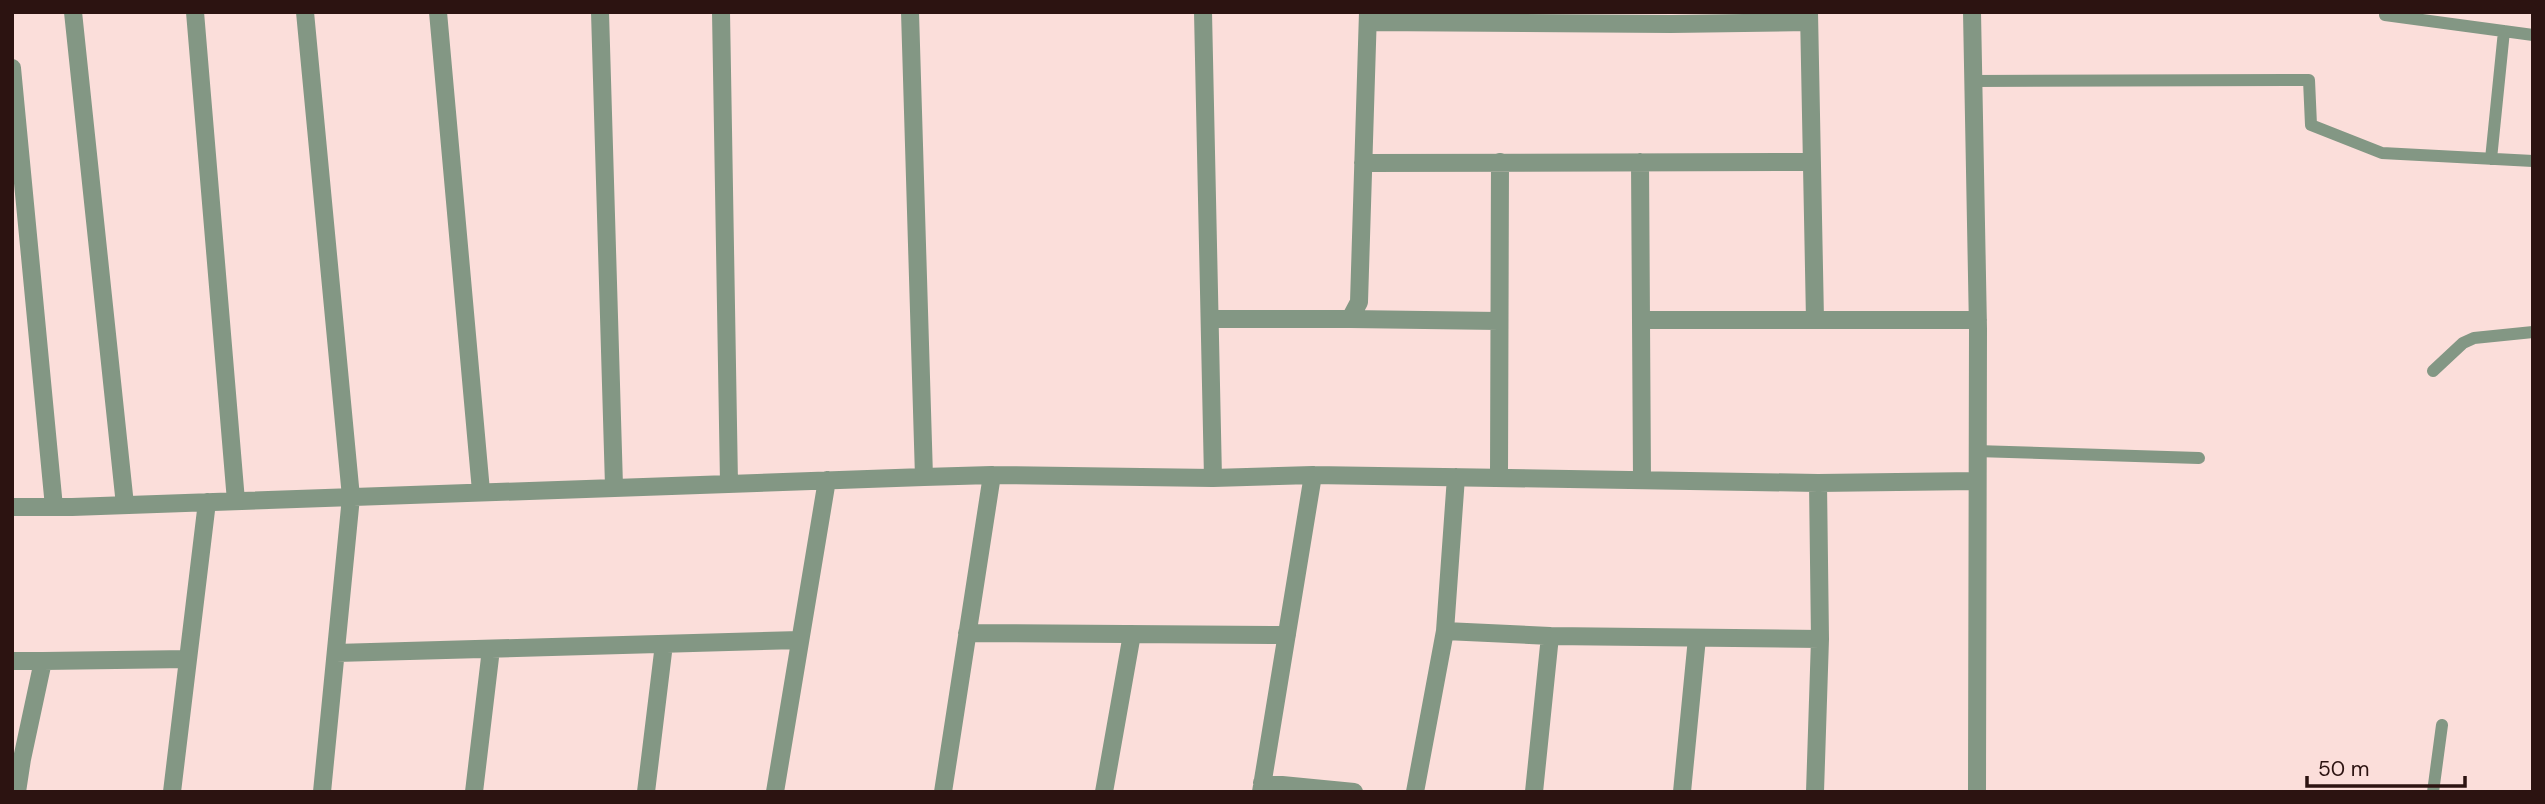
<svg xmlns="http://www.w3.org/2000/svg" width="2545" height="804" viewBox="0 0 2545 804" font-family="'DM Sans',sans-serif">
<rect width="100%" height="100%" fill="#fbdeda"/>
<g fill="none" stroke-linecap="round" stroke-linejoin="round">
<path stroke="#839784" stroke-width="12" d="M2385 15 2533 35
M1973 81 2309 80 2311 125 2382 153 2533 161
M2491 159 2504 31
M2433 371 2463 343 2474 338 2533 332
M1976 451 2199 458
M2433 792 2442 725"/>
<path stroke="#839784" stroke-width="18" d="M73 12 125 505
M195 12 236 501
M305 12 351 497 322 792
M438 12 481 491
M600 12 614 486
M721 12 729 483
M910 12 924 477 992 475 1213 478 1203 12
M1809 12 1815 320
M1972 12 1978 329 1977 792
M1368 22 1671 24 1809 22
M12 68 54 507
M1640 162 1642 480
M1363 163 1812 162
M1210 319H1350L1359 302 1368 12
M1350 319 1499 321
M1641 320H1978
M1456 477 1445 631 1550 636 1820 639 1818 483
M1213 478 1313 475 1818 483 1976 481
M1499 478 1500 162
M12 507H72L924 477
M967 633 1287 635
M336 653 800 640
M12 661H43L22 759 17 792
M43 661 188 659
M1262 783 1354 792
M172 792 207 502
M474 792 491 649
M646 792 664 644
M775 792 827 480
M943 792 992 475
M1104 792 1132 634
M1261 792 1313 475
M1415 792 1445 631
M1534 792 1550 636
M1682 792 1697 638
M1815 792 1820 639"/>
</g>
<rect width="2545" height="804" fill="none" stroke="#2c1311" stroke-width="28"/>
<path d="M2307 776v10h158v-10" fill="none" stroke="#2c1311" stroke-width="3.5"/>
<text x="2318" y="776" font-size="21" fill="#2c1311" stroke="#fbdeda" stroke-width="5" paint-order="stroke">50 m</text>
</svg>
